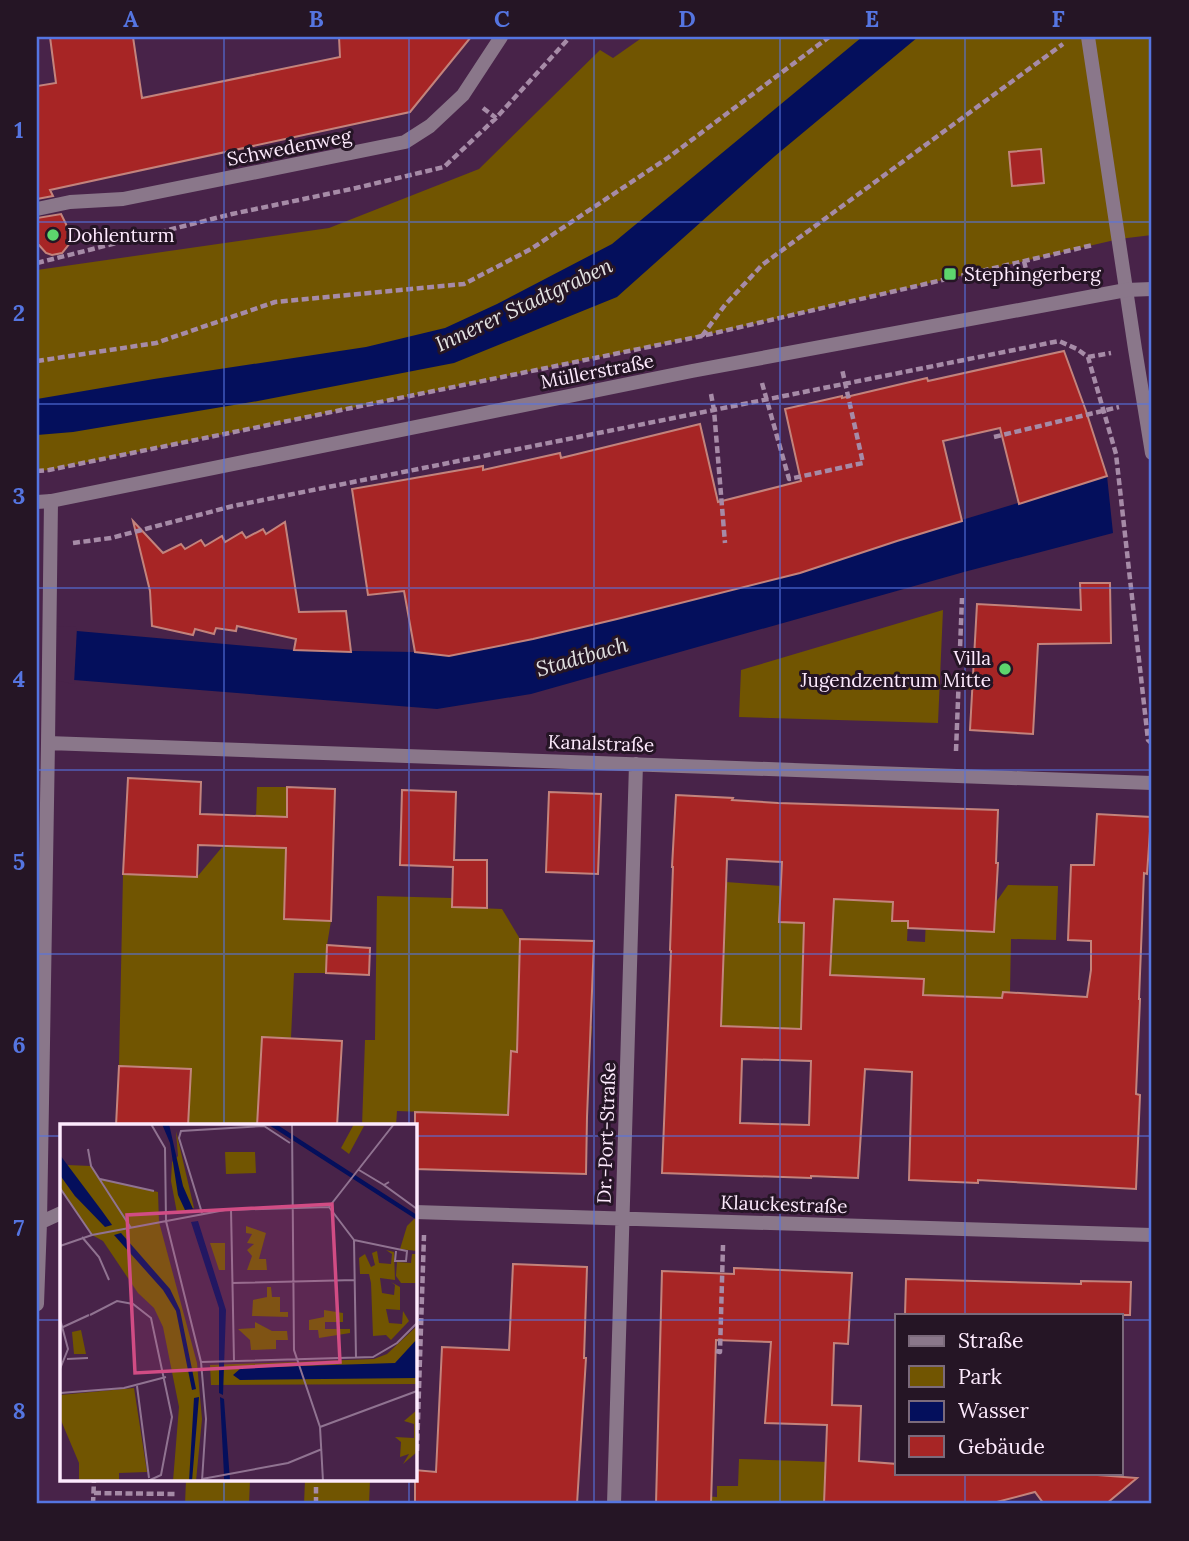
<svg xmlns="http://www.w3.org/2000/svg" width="1189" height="1541" viewBox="0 0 1189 1541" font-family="Lora,serif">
<rect width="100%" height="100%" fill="#482349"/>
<path fill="#715501" d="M643 37H1152V235L1119 239 702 336 49 470 37 471V270L329 228 479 169 600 50 613 58Z
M943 610 938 723 739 717 741 670Z
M257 787H287L284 919 331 921 327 945 326 973H294L291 1038 262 1037 257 1126H188L190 1070 119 1066 123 874 197 877 223 846 255 847Z
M726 882 781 886 779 922 832 925 835 889 893 902 892 921H908L907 941 925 942 927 892 965 930 994 932 996 912 994 905 1008 885 1058 886 1056 940 1011 939 1010 993H1003L1000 1037 949 1034 951 996 906 994 801 1029 721 1026Z
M377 896 452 898V907L502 909 520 939 518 1023 592 1026 590 1055 511 1051 507 1115 397 1111 396 1126H362L365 1040H375Z
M739 1459 888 1464 887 1504 810 1502V1504H703V1496L717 1497V1486H738Z
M186 1480H250L249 1504H185Z
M305 1480H370L369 1504H304Z"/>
<path fill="#040f5c" d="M862 37H918L775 156 617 297 454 363 258 401 73 432 37 435V399L154 379 366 347 445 328 497 304 612 244Z
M1107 476 1113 533 964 572 531 694 437 709 74 680 37 674V629L77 631 294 650 414 652 448 656 534 639 731 590Z"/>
<path fill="#482349" d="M37 626 77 627 74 684 37 677Z"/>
<path fill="#a72525" stroke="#c3837c" stroke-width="2" fill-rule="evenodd" d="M50 37H133L142 98 340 57 339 37H471L410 112 50 190 53 196 37 199V86L56 83Z
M1041 149 1044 183 1012 186 1009 152Z
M61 214 66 224 70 243 62 253 52 255 46 253 38 244 37 218Z
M1064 351 1086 411 1107 476 1019 504 1000 428 943 441 962 521 897 541 800 573 617 619 533 639 449 656 415 652 404 591 368 595 352 489 483 466V470L560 453 561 458 700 424 718 502 801 481 785 409 842 396V398L927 378 928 381Z
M133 521 163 553 181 544 185 549 201 540 205 546 222 536 225 542 242 532 246 538 263 529 266 534 285 522 299 612 346 611 351 652 294 650 296 639 237 626 236 631 216 628 214 634 195 629 193 635 152 626 150 591Z
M1080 583H1110L1111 643 1038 644 1033 734 970 730 977 604 1081 610Z
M128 778 201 782 200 814 287 817V787L335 789 331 921 284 919 286 848 198 845 197 877 123 874Z
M402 790 456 792 454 860H487V908L452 907 453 867 400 865Z
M549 792 601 794 598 874 546 872Z
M676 795 733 798 732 800 778 803 998 810 996 863H998L994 932 908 928V921H892L893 902 834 899 830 975 924 979 923 995 1002 998 1003 992 1087 997 1091 970V941L1068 940 1071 865H1094L1097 814 1151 817 1147 874 1144 873 1139 999H1140L1136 1094 1140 1095 1136 1189 978 1180V1183L909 1180 912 1072 865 1069 858 1178 811 1176V1178L662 1173 671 951 670 950 673 867H672ZM727 859 782 862 779 922 804 923 801 1029 721 1026ZM742 1059 811 1061 809 1125 740 1123Z
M520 939 594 941 587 1117 586 1174 415 1169V1112L508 1115 511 1051 517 1052Z
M327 945 370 948 369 975 326 973Z
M262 1037 342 1041 337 1126H257Z
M119 1066 191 1069 188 1126H116Z
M513 1264 587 1267 584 1358H586L577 1504H415V1470L436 1472 442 1347 509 1350Z
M734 1268 852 1273 848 1344 834 1343 832 1405 861 1406 859 1461 897 1464V1473H1071L1137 1478 1106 1504H1044L1035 1492 989 1504H824L827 1425 765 1423 771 1342 716 1340 711 1504H656L662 1271 734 1274Z
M906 1279 1081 1284V1281L1131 1282 1130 1315H905Z"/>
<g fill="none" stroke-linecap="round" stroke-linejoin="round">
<path stroke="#a68ba7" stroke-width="4.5" stroke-dasharray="7 3.5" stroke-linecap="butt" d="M483 108 496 118
M1024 261 1029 282
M37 263 232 214 356 188 444 167 496 118 570 37
M702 336 725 305 762 265 1063 44
M1088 357 1111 353
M37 361 156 343 275 302 464 284 531 249 669 157 829 37
M762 383 789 479 863 463 842 369
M711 394 714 410 725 543
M994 437 1119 407
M37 471 49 470 702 336 1093 245
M73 543 111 538 233 506 1059 341 1077 349 1088 357 1116 454 1148 740 1152 744
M956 751 962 598
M716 1351 720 1352 723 1245
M417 1451 424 1235
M94 1493 177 1494
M93 1504 94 1480
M316 1504V1487"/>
<path stroke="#8a778a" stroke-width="14" d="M1088 37 1135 349 1152 453
M37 209 70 202 123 199 405 142 430 126 463 95 501 37
M48 743 1152 783
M415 1212 1152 1235
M37 1224 61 1213
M37 1304 40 1223 48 743 51 501
M614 1504 636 764"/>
<path stroke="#8a778a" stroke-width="14" d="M37 502 51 501 692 371 1126 290 1152 289"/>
</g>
<path fill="none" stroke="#5575e1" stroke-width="2" stroke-opacity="0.55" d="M224 37V1126M409 37V1126M594 37V1504M780 37V1504M965 37V1315M37 222H1152M37 404H1152M37 588H1152M37 770H1152M37 954H1152M37 1136H61M415 1136H1152M37 1320H61M415 1320H897M1121 1320H1152M965 1473V1504M224 1480V1504M409 1480V1504"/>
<g fill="#5dd56d" stroke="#251525" stroke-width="2.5">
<circle cx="53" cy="235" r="7"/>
<rect x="943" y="267" width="14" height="14" rx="3.5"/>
<circle cx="1005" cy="669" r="7"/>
</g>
<g text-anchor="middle" stroke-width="6" stroke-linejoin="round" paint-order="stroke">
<g font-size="19" fill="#fdeafd" stroke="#251525">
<text transform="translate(289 147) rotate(-11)" y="7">Schwedenweg</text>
<text transform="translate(597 371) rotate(-11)" y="7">Müllerstraße</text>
<text transform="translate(601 743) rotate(2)" y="7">Kanalstraße</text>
<text transform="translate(606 1133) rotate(-88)" y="7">Dr.-Port-Straße</text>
<text transform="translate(784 1204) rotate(2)" y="7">Klauckestraße</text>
</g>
<g font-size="19" fill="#fdeafd" stroke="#251525" text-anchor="start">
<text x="67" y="242">Dohlenturm</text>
<text x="964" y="281">Stephingerberg</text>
<text x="991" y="665" text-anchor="end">Villa<tspan x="991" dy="22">Jugendzentrum Mitte</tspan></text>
</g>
<g font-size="21" font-style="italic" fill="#e4e4e4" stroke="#251525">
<text transform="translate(524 305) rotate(-25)" y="7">Innerer Stadtgraben</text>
<text transform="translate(582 657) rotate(-16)" y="7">Stadtbach</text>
</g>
</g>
<g transform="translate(60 1124)">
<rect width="357" height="357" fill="#482349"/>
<path d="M294 0 304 2 289 30 281 24ZM116 7 134 84 117 89 111 57 112 38 118 32ZM165 28H195L196 49 166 50ZM7 41 31 42 40 55 98 68 99 98 137 239 142 295 136 357H113L119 283 103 203 94 184 78 169 43 117 32 111 0 64V51L15 72 52 101ZM355 94 357 127 340 125 347 102ZM186 102 206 109 199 135H206L207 146H187L192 132 187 126 194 120 187 119 192 110 186 109ZM150 119H165V146H159ZM326 126 334 128 335 156 320 154 322 169 334 171 335 161 331 158 340 163V186L326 185 329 199 342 200 343 187 349 197 331 216 326 211 313 212 311 159 309 150H300L299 134 305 130 311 143 315 141 312 129 317 127 319 139 331 140 332 130ZM352 130H357V159H341L336 152 337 138 351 139ZM207 163H211L212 173H220V188H228V193L192 192 193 176 207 173ZM264 186 283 189V198H265V205H290V209L259 214 258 206H249V196L264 193ZM195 198 212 207H227L228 216H216V225L191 226 190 216 178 205 195 204ZM357 202V260L151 261 150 241 314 235 327 230ZM21 206 26 230H14L12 208ZM74 264 87 348 59 349V357H19V339L0 294V271ZM357 286V328L343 340 349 330 340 333 341 318 335 313 354 314V300L344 297Z" fill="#715501"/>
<path d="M102 0H109L123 62 133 85 125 86 118 71 110 19ZM216 0 357 91V96L209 1ZM0 31 42 87 52 101 45 103 15 72 0 51ZM138 97 166 186 163 271 159 269V184L131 98ZM61 109 110 165 120 186 136 265 132 266 116 187 103 166 54 111ZM357 215V254L180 256 173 251 181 244 335 239ZM139 273 132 357H129L134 274ZM160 273 164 275 170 357H164V351Z" fill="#040f5c"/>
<path fill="none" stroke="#907391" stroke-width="2" d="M91 0 105 24 106 97 141 238 146 295 142 357M232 0 234 226 260 303 263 357M28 25 31 42 71 104M299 46 324 61M40 55 94 67M329 58 324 61 357 85M0 64 32 111M269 83 294 116 296 234M269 83 334 0M171 85 174 237M142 89 119 14 121 7 204 2 230 19M22 113 39 133 49 156M294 116 347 127 346 137H335L336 127M0 122 32 111 165 86 269 83M172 159 295 156M30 191 57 177 73 180 91 194 112 293 101 351 88 357M0 195 8 225 0 245M3 203 29 191M7 235 28 234M141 238 313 233 337 219 357 199M77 262 89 354M0 269 64 264 106 253M260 303 357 267M142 355 228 339 262 325"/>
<path fill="#d14c84" fill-opacity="0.15" stroke="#d14c84" stroke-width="3.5" d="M272 80 280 238 75 249 67 91Z"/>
<rect width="357" height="357" fill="none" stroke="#fdeafd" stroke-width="3.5"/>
</g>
<rect width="1189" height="1541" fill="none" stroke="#251525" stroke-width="77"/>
<rect x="895" y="1314" width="228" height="161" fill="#251525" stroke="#7b6a7b" stroke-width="2"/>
<rect x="909" y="1336" width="35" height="10" fill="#8a778a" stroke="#7b6a7b" stroke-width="2"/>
<text x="958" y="1348" font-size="21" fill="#fdeafd">Straße</text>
<rect x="909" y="1366" width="35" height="21" fill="#715501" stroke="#7b6a7b" stroke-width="2"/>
<text x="958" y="1384" font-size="21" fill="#fdeafd">Park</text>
<rect x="909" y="1401" width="35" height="21" fill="#040f5c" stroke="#7b6a7b" stroke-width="2"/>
<text x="958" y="1418" font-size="21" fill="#fdeafd">Wasser</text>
<rect x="909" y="1436" width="35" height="21" fill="#a72525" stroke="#7b6a7b" stroke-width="2"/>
<text x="958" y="1454" font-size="21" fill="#fdeafd">Gebäude</text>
<rect x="38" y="38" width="1112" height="1464" fill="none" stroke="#5575e1" stroke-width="2.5"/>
<g font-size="23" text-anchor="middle" font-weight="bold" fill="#5575e1">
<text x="131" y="27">A</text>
<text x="316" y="27">B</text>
<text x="502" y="27">C</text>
<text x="687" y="27">D</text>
<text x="872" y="27">E</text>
<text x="1058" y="27">F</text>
<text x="19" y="138">1</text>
<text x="19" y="321">2</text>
<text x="19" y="504">3</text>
<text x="19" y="687">4</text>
<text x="19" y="870">5</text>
<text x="19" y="1053">6</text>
<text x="19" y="1236">7</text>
<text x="19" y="1419">8</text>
</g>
</svg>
